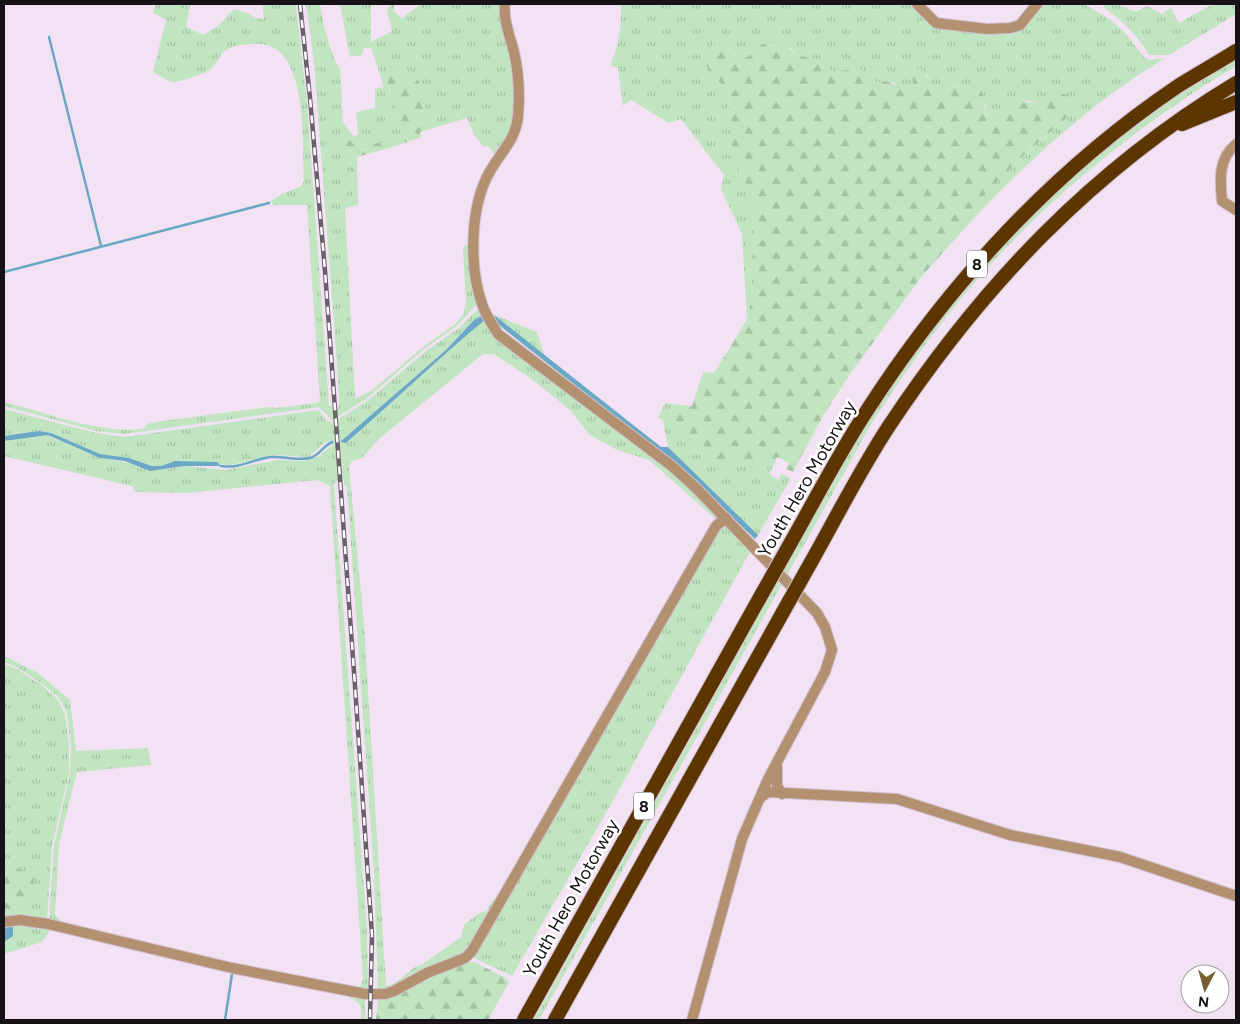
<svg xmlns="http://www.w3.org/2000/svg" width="1240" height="1024" viewBox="0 0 1240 1024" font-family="Figtree,sans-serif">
<defs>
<pattern id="grass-tufts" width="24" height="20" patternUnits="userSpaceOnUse" patternTransform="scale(1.25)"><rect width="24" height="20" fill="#c0e5c0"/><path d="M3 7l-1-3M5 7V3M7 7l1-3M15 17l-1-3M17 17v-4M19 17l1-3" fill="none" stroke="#a4c3a4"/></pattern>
<pattern id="forest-firs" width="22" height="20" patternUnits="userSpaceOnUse" patternTransform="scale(1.25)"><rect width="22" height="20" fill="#c0e5c0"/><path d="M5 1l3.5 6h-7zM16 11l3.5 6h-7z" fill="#a4c3a4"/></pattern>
</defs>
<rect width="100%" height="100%" fill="#f3e2f3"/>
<path fill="url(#grass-tufts)" d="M156 4H190L186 27 203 35 218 26 234 9 250 14 254 18 264 19 262 4H296L307 102 329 405 333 409H338L339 402 337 362 314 62 306 4H320C321 16 332 61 340 68L343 122 353 136 358 135 356 112 375 108V89L384 87 371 48H364L362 55 350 57 340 4H371V42L392 31 387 10 391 4H394V12L402 18 421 4H502L516 82 515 115 498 154 493 153 490 147 483 146 474 135 467 118 430 129 419 81 386 80 405 143 389 148 385 142 361 150 355 142 337 139 351 153 354 206 345 208 355 399 371 391 423 347 454 325 463 315 466 303 463 247 470 244 478 303 457 326 424 349 365 400 332 420 319 407 124 434 96 431 4 406V402C49 413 97 434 144 429L147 424 162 421 269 407 275 408 317 403 320 401 307 205H273L271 201 282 194 302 186 304 180C302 142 309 41 256 44 246 44 234 45 226 50 219 55 218 62 212 68 208 73 179 82 173 82 167 81 159 75 153 72L166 20 153 13Z
M621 4H914L926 19 1013 31 1045 4H1084L1111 20 1126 34 1143 56 1149 60 1165 58C1095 100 1030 159 974 218L977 202 991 186 1070 115 1059 93 1042 104 1038 105 1028 100 1007 105 1002 110 989 115 986 113V105L956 85 940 94 933 87 927 74 909 88 901 87 893 82H876L834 72 812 58 796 55 791 48 754 52 747 57 736 54 728 47 716 80 728 89 733 158 752 196 753 225 755 237 754 250 758 262 747 320 742 234 721 189 724 175 681 119 669 123 631 100 623 106 618 68 610 65C620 44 621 26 621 4Z
M1106 4H1116L1136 12 1147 6 1162 14 1171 8 1179 23 1213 4H1236V14L1169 55H1149C1138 35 1122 21 1103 7Z
M1236 59V66C1132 129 1037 206 959 301 928 339 900 380 873 421L539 1020H534L826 495C849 455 871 414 898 375 986 247 1102 138 1236 59Z
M477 310H482L484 314 474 320 446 350 340 442 346 443C393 402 439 358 486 319L665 464 722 518 718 521 649 460 617 450 590 435 570 410 533 380 494 354H483L380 438 362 458 352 461 349 467 364 624 386 986C401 984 408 967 423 964L461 937 464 925 479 913 487 911 491 902 503 893 465 954 395 988 378 992 374 873 347 487 344 485V479L337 480 334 485 367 931 368 991 359 990 363 979 330 486 317 480 187 493 135 492 132 486 4 456V441L48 435 100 458 167 469 184 466 226 470 277 460 305 461 319 456 332 445 331 440 324 443 309 457 275 455 231 465 175 461 161 466H152L129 458 100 454 51 433 39 431 4 436V409L96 433 124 437 319 410 325 419 332 423 366 402 426 351 459 328Z
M494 315 537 332 545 357Z
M665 403 672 404 670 417 672 435C689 443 705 460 724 464 738 466 745 461 759 466L778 457 769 474 778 480 782 474 791 478 758 535 668 447 663 420 658 418Z
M725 523 752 548 615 797 512 976 472 957 717 531Z
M4 656 38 673 70 700 76 751 148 748 151 765 77 772 59 844 55 915 66 926 49 921 54 846 70 773 71 746 67 713 59 698 44 685 18 668 4 662Z
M4 664 17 669 43 686 57 699 65 714 69 746V773L52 846 47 921 14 918 22 870 6 859 4 851Z
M4 894 16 897 15 901 4 903Z
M13 924 51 929 42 942 4 954V942L7 940Z
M344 994 365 998V1020H361C362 1000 359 1004 344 994Z"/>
<path fill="url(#forest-firs)" d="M717 43C728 47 736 54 747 57 752 53 757 46 763 44 774 39 790 47 796 55L812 58 834 72 860 68 876 82C892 79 895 87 909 88L913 83 911 73 920 68C929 76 931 86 940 94 956 85 966 79 982 91L986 113 989 115C999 112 1006 104 1014 102 1024 99 1029 103 1037 104 1044 105 1053 96 1059 93L1068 95 1070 115 1019 160 977 202 974 218 922 276 852 371 824 414 793 472 786 469 789 463 778 457 759 466C745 461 738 466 724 464 705 460 689 443 672 435L670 417 672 404 692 406 703 372 714 373 747 320 758 262 754 250 755 237 753 225 752 196 733 158 728 89C713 78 700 66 709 46Z
M386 68 419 81 430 129 420 132 421 137 405 143 386 79Z
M336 139 356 142 361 150 366 149 370 144 386 142 389 148 357 157 358 205 354 206 351 153Z
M4 851 6 859 34 878C38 897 23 917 4 919V903L15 901 16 897 4 894Z
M466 961 474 962 506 978 509 982 488 1020H376L378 1000Z"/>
<path fill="#6aa8c6" d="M484 314 486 319C439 358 393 402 346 443L340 442 446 350 474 320Z
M494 315 661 447H668L758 535 755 539 684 471 504 329 496 322Z
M39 431 51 433 100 454 129 458 152 466H161L175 461 217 462 221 466H184L150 471 125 461 100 458 48 435 4 441V436Z
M13 924V936L4 942V925Z"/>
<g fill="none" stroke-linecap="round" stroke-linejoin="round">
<path stroke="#6aa8c6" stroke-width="2.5" d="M49 37 101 246
M4 272 269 203
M221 466C239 469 254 459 271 457 283 456 298 461 310 458 319 456 323 446 332 442
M225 1020 232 974"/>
<g stroke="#d0c1d0" stroke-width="12">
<path id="minor" d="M505 4C503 20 510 36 514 52 519 74 520 94 518 116 516 140 500 153 489 173 470 207 469 267 482 304 485 314 492 324 498 334L673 467 696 488 817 613 825 627 832 650 825 672 768 779 742 839 692 1020
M917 4 936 23 987 29 1010 28 1020 25 1037 4
M1236 144C1218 159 1220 180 1222 201L1236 210
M777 767V786L782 794
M760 798 768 792 897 799 1010 835 1120 857 1236 896
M4 922 20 920 48 924 232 968 365 994H385L394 991 427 973 465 958 472 951 716 526 726 518"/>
</g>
<g stroke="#d0c1d0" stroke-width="16">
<path id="highway" d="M1182 124 1236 102
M790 544C815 500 838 455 866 412 947 286 1052 171 1178 86 1197 74 1217 63 1236 51
M810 564C836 518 860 470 889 426 982 286 1092 170 1236 83
M524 1020 763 592
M555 1020 783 612"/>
</g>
<use href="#minor" stroke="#b39070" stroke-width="10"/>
<use href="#highway" stroke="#5d3501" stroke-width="14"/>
<g stroke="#696069" stroke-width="4.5">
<path id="rail" d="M300 4 310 98 325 271 355 686 372 935 370 1020"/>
</g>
<use href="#rail" stroke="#fff" stroke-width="2.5" stroke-dasharray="8" stroke-linecap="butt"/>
<g stroke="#d0c1d0" stroke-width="16" stroke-linecap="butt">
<path id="highway-bridge" d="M763 592 790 544
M783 612 810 564"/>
</g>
<use href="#highway-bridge" stroke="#5d3501" stroke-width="14"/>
</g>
<g text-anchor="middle" stroke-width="5" stroke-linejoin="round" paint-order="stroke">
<g fill="#fff" stroke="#5d595d" stroke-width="1">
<rect x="967" y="250.5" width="20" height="27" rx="4"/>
<rect x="634" y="792.5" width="20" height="27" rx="4"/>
</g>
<g font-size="16" font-weight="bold" fill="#171217">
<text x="977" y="270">8</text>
<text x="644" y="812">8</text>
</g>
<g font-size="18" fill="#171217" stroke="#fff">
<text transform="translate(807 479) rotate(-60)" y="6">Youth Hero Motorway</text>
<text transform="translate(571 898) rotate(-61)" y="6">Youth Hero Motorway</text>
</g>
</g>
<rect width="1240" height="1024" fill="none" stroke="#171217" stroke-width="10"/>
<g transform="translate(1205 989) rotate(186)"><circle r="24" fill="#ffffff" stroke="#a2a0a2"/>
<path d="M0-4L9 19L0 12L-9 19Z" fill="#775f30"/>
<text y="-8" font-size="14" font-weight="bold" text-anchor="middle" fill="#171217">N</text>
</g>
</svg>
